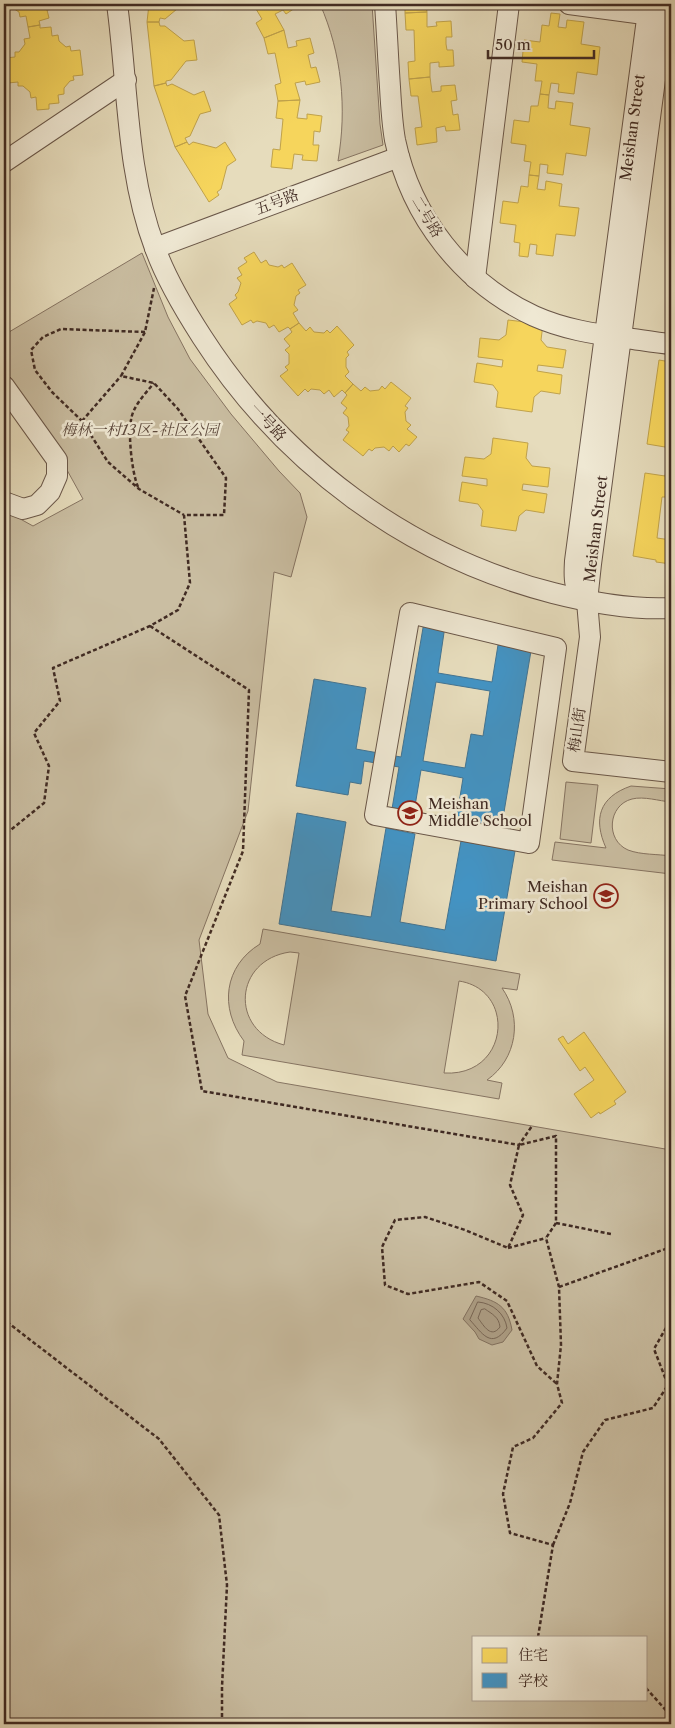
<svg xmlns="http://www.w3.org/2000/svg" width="675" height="1728" viewBox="0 0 675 1728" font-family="'Libre Caslon Text','Noto Serif SC',serif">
<rect width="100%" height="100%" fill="#e6dcbc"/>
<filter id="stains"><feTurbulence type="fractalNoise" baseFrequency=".004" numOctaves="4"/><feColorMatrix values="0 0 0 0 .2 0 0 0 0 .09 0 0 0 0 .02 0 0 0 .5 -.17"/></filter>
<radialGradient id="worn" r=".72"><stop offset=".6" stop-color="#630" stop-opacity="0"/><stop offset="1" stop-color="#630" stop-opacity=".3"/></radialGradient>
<path fill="#cabea2" stroke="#867462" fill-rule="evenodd" d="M320 4H372L380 124 383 145 338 161C347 108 342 54 320 4Z
M142 253 168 317 190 359 231 414 279 471 300 493 307 517 291 577 274 572 248 811 199 940 208 1014 228 1058 277 1082 671 1150V1724H4V510L33 526 83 499 35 412 4 369V335ZM474 1637H646V1699H474Z
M566 782 598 785 591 843 560 839Z
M631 786 671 789V802C659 801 644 796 632 799 608 805 605 840 628 850 641 855 658 854 671 856V874L552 860 555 842 606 848C593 819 599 797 631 786Z
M263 929 520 974 517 990 502 988C523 1018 517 1059 487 1080L502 1083 499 1099 242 1055 244 1041C219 1008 224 966 260 944ZM290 952 299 953 284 1045C229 1030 234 960 290 952ZM459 981C517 990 509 1077 444 1073Z"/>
<path fill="#aea088" stroke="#827160" d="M476 1296C498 1301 508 1307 512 1330L503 1342 492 1345 479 1339 475 1332 463 1319Z"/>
<path fill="#f6d55c" stroke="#c0a24b" d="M4 4H52L53 9 47 10 49 18 39 21 40 25 28 27 26 16 20 17 19 12 11 7 7 8 5 4Z
M149 4H183L165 19 160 18 159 22H147Z
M253 4H296L298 6 286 14 283 10 275 14 284 30 264 38 256 23 262 19Z
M405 4H426L427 12 405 13Z
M427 12V27L437 26 436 22 451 21 452 37H446V44L447 50H453L454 66 439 67V62L430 63V77L409 79 408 62 415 61 414 30H406L405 13Z
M551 13 560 14 558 27 566 28 567 20 584 22 581 44 600 47 597 75 577 72 574 94 558 92 559 84 551 83 549 95 540 94 542 81H535L537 64 522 62 524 40 540 42 542 25 549 26Z
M147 22H159L160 26H165L184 41 194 40 197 60 186 61 171 80 166 81V83L154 86Z
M40 25V28L51 27 52 36 58 35 59 41 66 47 70 46 71 51 80 50 83 75 73 76 74 80 70 81 64 88V94L58 95 59 103 49 104V109L37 110 36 97 31 98 30 92 23 86H18V82L8 83 5 58 15 57V52H19L25 44 24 39 30 38 28 27Z
M284 30 288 48 297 46 296 41 310 38 314 53 308 55 311 68 316 67 320 82 306 85 305 81 295 83 300 100 278 101 275 85 281 83 275 53 268 54 264 38Z
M430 77 432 92 441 91V86L455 85 457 100 451 101 453 115 458 114 460 130 446 131 445 126 436 128 437 142 417 145 415 128 422 127 418 96H411L409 79Z
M166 83 167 86 172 84 194 95 204 91 211 111 200 114 190 136 185 138 187 142 175 147 154 86Z
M540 94 549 95 548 108 555 109 556 101 573 103 570 125 590 128 586 156 566 153 563 175 547 173 548 165 540 164 539 176 529 175 531 162 524 161 526 145 511 143 514 120 529 122 531 106H538Z
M300 100 297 118 307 119V114L322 116 320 132 314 131 313 145H319L317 161 302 160 303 155 294 154 292 169 271 167 273 149 280 150 283 119 276 118 278 101Z
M187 142 189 145 193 142 216 148 225 142 236 160 227 166 221 189 217 192 219 195 209 202 175 147Z
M529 175 539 176 537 189 545 190 546 181 562 184 559 206 579 208 575 236 556 234 553 256 536 254 537 245 530 244 528 257 519 256 520 243 514 242 516 225 500 223 503 201 518 203 521 186 528 187Z
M254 252 261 263 266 260 269 265 278 267 282 265 284 268 292 263 306 285 298 290 300 293 296 296 294 305 298 310 293 313 299 323 290 329 288 327 279 332 274 325 269 328 266 323 257 321 253 323 251 320 242 325 229 304 237 298 235 295 238 292 241 283 237 278 242 275 238 268 247 262 244 258Z
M508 320 543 324 541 340 547 347 566 350 563 368 538 365 537 371 562 375 560 394 541 391 534 397 532 412 496 407 498 392 493 385 474 382 477 363 502 367 503 360 478 357 480 338 499 340 506 335Z
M299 323 306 331 310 327 314 332 324 333 327 330 330 333 337 326 354 345 347 352 349 355 346 358V367L349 372 345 376 353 384 345 393 342 390 334 397 329 390 324 394 320 390 311 389 308 392 305 389 298 396 280 376 288 370 285 367 289 364V354L285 350 290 346 284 339 292 332 290 329Z
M659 360 671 362V448L647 444Z
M391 382 411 398 405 406 408 408 405 412 406 421 411 425 407 429 417 437 409 446 406 444 399 452 393 446 389 451 384 447 375 448 372 451 369 449 363 456 343 440 349 432 346 430 349 426 348 417 343 413 347 408 341 403 347 395 345 393 353 384 361 391 365 387 370 391 379 390 382 386 385 389Z
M493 438 528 443 526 458 532 466 550 468 548 487 523 484 522 490 547 494 544 513 526 510 519 516 516 531 481 526 483 511 478 504 459 501 462 482 487 486V479L462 476 465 457 484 459 491 454Z
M666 472 671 473V497H662L657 538 671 540V564L656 562V560L633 556 645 473 665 476Z
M584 1032 626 1092 614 1101 616 1104 600 1114 599 1112 591 1118 574 1094 594 1080 585 1067 580 1071 558 1039 563 1036 568 1044Z"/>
<path fill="#4393c3" stroke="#427493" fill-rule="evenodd" d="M424 622 445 626 438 673 492 682 498 645 531 651 501 830 456 822 463 778 421 770 414 812 392 809 399 767 364 761 361 784 350 782 348 795 296 786 314 679 366 688 356 749 401 757ZM436 682 490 691 483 736 471 734 465 768 423 761Z
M297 813 346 822 331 911 371 917 386 828 415 834 400 922 445 930 461 841 515 851 496 961 279 924Z"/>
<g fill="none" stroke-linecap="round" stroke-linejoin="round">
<path stroke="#786656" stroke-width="1" d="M478 1302C493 1303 505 1314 507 1328 491 1350 482 1333 470 1320Z
M485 1309C492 1314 499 1317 500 1327 491 1339 484 1326 478 1318L481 1310Z"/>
<g stroke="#6a5749" stroke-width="22">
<g id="minor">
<path d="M117 4C128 84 126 172 155 248 166 279 184 309 202 337 283 463 408 556 553 593 592 603 631 610 671 608"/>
<path d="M385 4C387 32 388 59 390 87 391 105 392 123 395 140 411 217 463 283 534 316 563 329 594 334 626 338 641 340 656 343 671 344"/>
<path d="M569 4 659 16"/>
<path d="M665 4 591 564 587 601 590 637 573 761 671 772"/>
<path d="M4 162 126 80"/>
<path d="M155 248 399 157"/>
<path d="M475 278 509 4"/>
<path d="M4 386 57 460V476L50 492 37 505 23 509 4 502"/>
<path id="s1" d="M587 601C573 588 574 579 575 561L649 4"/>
<path d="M410 613 556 648 529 843 375 815Z"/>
</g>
</g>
<path stroke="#412b23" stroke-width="2.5" stroke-dasharray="4 2.5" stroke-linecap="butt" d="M145 332 61 329 43 337 31 350 35 370 52 392 82 421 108 462 139 489 184 515
M82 421 121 376
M138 487C132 473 128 435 131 420 133 406 145 394 154 383
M150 626 249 690 243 851 185 996 202 1091 519 1145 532 1126
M4 866 7 833 44 803 49 766 34 733 60 701 53 668 150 626 178 610 190 583 184 515H224L226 478 178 409 154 383 121 376 145 332 154 288
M556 1223 611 1234
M508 1248 546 1238
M559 1287 671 1247
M4 1316 7 1322 159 1439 219 1515 227 1585 222 1687V1724
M553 1545 570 1503 583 1452 605 1420 653 1408 668 1385 654 1349 671 1319
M538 1637 553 1545 510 1533 503 1494 513 1447 533 1438 562 1403 557 1384 561 1345 559 1287 546 1238 556 1223V1136L519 1145 510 1185 523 1215 508 1248 465 1230 425 1217 395 1220 382 1247 385 1285 408 1294 479 1282 507 1301 537 1366 557 1384
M646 1688 671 1716"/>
<use href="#minor" stroke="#efe8d3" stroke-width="20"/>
</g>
<defs>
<g id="school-ring" transform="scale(1.25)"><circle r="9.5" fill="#efe8d3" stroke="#8f2418" stroke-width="1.5"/><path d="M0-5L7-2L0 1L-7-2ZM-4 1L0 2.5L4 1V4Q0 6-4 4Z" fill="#8f2418"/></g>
</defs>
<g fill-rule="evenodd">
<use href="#school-ring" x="410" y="813"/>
<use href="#school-ring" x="606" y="896"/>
</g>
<g text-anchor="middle" stroke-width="5" stroke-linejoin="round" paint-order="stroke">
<g font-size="15" fill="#412b23" stroke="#efe8d3">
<text dy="5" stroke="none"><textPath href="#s1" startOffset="481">Meishan Street</textPath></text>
<text transform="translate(277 202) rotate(-21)" y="5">五号路</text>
<text transform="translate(427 217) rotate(59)" y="5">二号路</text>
<text transform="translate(268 422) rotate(47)" y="5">一号路</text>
<text transform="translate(596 529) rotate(-83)" y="5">Meishan Street</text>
<text transform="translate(577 730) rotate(-82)" y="5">梅山街</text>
</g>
<g font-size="15" font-style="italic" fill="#5c483c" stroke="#efe8d3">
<text x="140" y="435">梅林一村13区-社区公园</text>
</g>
<g font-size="15" fill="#412b23" stroke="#efe8d3" text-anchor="start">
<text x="428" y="809">Meishan<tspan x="428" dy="17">Middle School</tspan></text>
<text x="588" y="892" text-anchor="end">Meishan<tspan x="588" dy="17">Primary School</tspan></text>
</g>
</g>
<rect width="675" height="1728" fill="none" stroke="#e6dcbc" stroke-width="20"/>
<rect x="5" y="5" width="665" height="1718" fill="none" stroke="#412b23" stroke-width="2.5"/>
<rect x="10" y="10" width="655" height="1708" fill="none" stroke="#412b23"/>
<rect x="472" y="1636" width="175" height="65" fill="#efe8d3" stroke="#a99c8d"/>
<rect x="482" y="1648" width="25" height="15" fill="#f6d55c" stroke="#a99c8d"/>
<text x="518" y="1660" font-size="15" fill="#412b23">住宅</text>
<rect x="482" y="1673" width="25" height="15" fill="#4393c3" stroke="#a99c8d"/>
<text x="518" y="1686" font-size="15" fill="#412b23">学校</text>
<path d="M488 50v8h106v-8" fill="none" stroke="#412b23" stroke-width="2.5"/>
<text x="495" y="50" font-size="15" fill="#412b23" stroke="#efe8d3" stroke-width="4" paint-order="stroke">50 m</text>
<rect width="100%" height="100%" filter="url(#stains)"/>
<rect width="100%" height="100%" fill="url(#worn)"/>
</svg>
